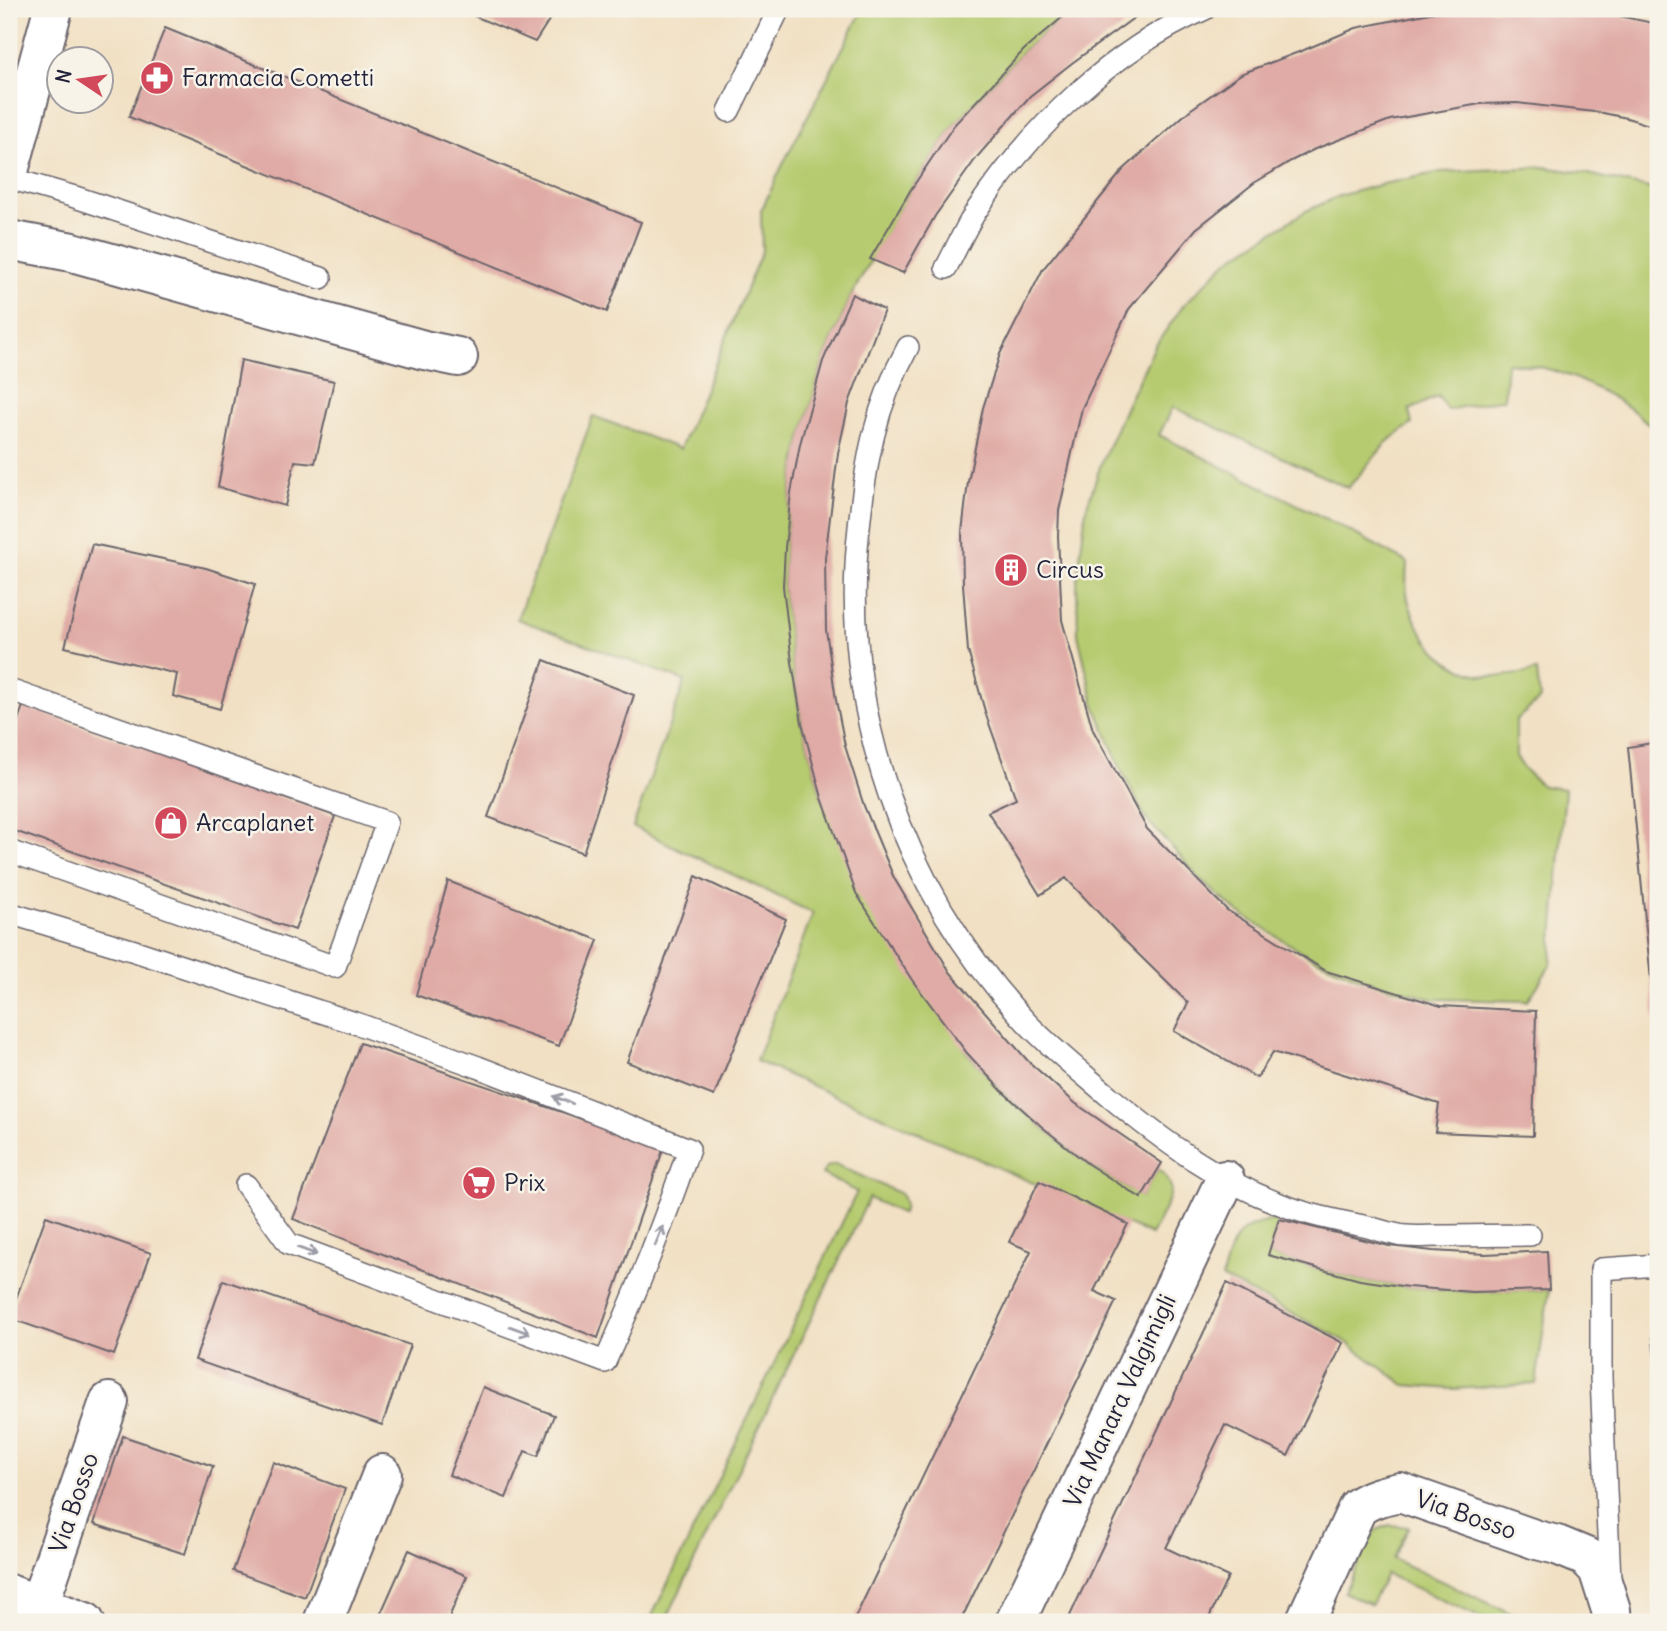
<svg xmlns="http://www.w3.org/2000/svg" width="1667" height="1631" viewBox="0 0 1667 1631" font-family="Delius,sans-serif">
<rect width="100%" height="100%" fill="#f7f3e8"/>
<filter id="ink" filterUnits="userSpaceOnUse"><feTurbulence type="fractalNoise" baseFrequency=".0143" numOctaves="2"/><feDisplacementMap in="SourceGraphic" scale="14" xChannelSelector="R" yChannelSelector="G"/><feConvolveMatrix kernelMatrix="1 2 1 2 8 2 1 2 1" color-interpolation-filters="sRGB"/></filter>
<filter id="wash" filterUnits="userSpaceOnUse"><feTurbulence type="fractalNoise" baseFrequency=".00686" numOctaves="4" result="noise"/><feDisplacementMap in="SourceGraphic" scale="28" xChannelSelector="R" yChannelSelector="G"/><feGaussianBlur stdDeviation="1.57" result="paint"/><feColorMatrix in="noise" values="0 0 0 0 0 0 0 0 0 0 0 0 0 0 0 0 0 1.4 0 .05"/><feComposite in="paint" operator="in"/></filter>
<g filter="url(#wash)">
<rect width="100%" height="100%" fill="#f1e0c3"/>
<path fill="#b6cb6f" stroke="#6c7655" stroke-width="2" d="M863 9H1072L1024 50 954 125 910 191 852 294 823 361 800 444 791 493 785 548 783 586 792 662 802 723 822 798 967 1053 1002 1091 1041 1126 1088 1164 1141 1197 1158 1169C1164 1174 1170 1180 1171 1188 1172 1199 1157 1224 1151 1235L756 1061 813 913 633 827 685 681 517 619 593 416 680 449 762 251 761 211 784 162Z
M1543 167 1584 173 1653 189 1658 181V433C1630 403 1580 376 1540 367 1529 365 1518 364 1507 363L1504 399 1447 410 1438 396 1409 410 1412 424 1387 442 1348 488 1173 407 1159 435 1346 529 1407 562C1406 577 1405 592 1410 606 1422 645 1455 678 1498 676 1511 676 1524 673 1537 671L1540 699 1516 720V756L1524 769 1542 786 1565 789 1551 964 1528 1001 1433 999 1367 981 1307 955 1239 913 1205 884 1145 818 1119 765 1094 703 1078 635 1077 582 1086 509 1102 461 1127 404 1155 346 1183 306 1227 261 1306 211 1342 195 1383 184 1441 172Z
M831 1165H837L899 1193C906 1199 905 1206 903 1214L869 1198 665 1622H649L857 1192 822 1174 827 1167Z
M1279 1219 1269 1255 1359 1280 1408 1287 1472 1292 1549 1290 1536 1384 1451 1389 1405 1385 1342 1339 1222 1278C1233 1236 1235 1227 1279 1219Z
M1389 1525 1409 1527 1393 1559 1530 1622H1490L1386 1574 1371 1605 1344 1592 1374 1531Z"/>
<g id="blocks">
<path fill="#e0aba6" d="M458 9H556L535 42Z
M1072 9H1146L1072 63 1030 96 977 157 935 216 903 273 870 259 910 191 954 125 1024 50Z
M1486 9H1620L1619 16 1658 24V128L1627 118 1603 113 1517 103 1480 104 1390 120 1315 149 1291 161 1254 183 1196 229 1129 309 1082 408 1059 511 1058 536 1062 620 1093 730 1147 829 1227 910 1326 971 1441 1006 1536 1011 1533 1136 1435 1132 1439 1104 1273 1052 1257 1078 1174 1031 1188 1003 1126 942 1066 878 1040 895 988 812 1016 799 986 715 968 651 963 584 962 532 968 482 983 408 1000 354 1043 269 1123 170 1190 110 1241 74 1304 50 1356 28 1435 12Z
M165 28 641 222 607 312 129 117Z
M852 294 884 310 849 403 838 453 825 558 826 630 836 700 845 746 864 806 894 878 950 972 1028 1061 1075 1103 1162 1163 1141 1198 1088 1164 1041 1126 1002 1091 967 1053 912 980 856 893 822 798 802 723 792 662 783 586 785 548 791 493 800 444 823 361Z
M241 360 334 381 315 463 295 461 285 506 218 487Z
M92 544 206 568 255 584 220 709 173 696 177 674 65 647Z
M544 660 634 695 583 853 488 817Z
M23 706 335 816 295 930 9 829V745Z
M1658 742V1031H1656L1628 747Z
M696 876 786 919 714 1096 627 1062Z
M448 881 598 940 559 1046 416 995Z
M360 1043 664 1147 598 1338 293 1219Z
M1039 1181 1128 1224 1094 1291 1116 1301 960 1622H853L1031 1251 1009 1242Z
M46 1216 151 1253 114 1355 9 1318Z
M1279 1219 1389 1246 1433 1251 1485 1254 1547 1251 1549 1290 1472 1292 1408 1287 1360 1280 1268 1255Z
M223 1280 410 1345 382 1425 195 1360Z
M1227 1283 1343 1343 1288 1456 1225 1425 1166 1548 1228 1577 1207 1622H1067Z
M1658 1317V1375H1656L1651 1318Z
M483 1387 554 1415 538 1456 525 1451 506 1498 449 1475Z
M123 1436 213 1466 185 1554 94 1524Z
M273 1462 345 1489 305 1597 233 1571Z
M409 1550 467 1576 447 1622H377Z"/>
</g>
</g>
<g filter="url(#ink)">
<use href="#blocks" fill-opacity="0" stroke="#6a646b" stroke-width="2"/>
<g fill="none" stroke-linecap="round" stroke-linejoin="round">
<g stroke="#6a646b" stroke-width="24">
<path id="service" d="M729 111 779 9
M9 178 75 197 321 278
M946 268C956 249 965 229 976 211 1033 126 1111 51 1205 9
M908 347C875 407 866 460 859 527 839 710 902 889 1027 1023 1053 1050 1082 1073 1110 1097 1163 1141 1215 1179 1280 1204 1307 1215 1339 1221 1368 1227 1380 1230 1393 1235 1406 1236 1417 1237 1428 1236 1439 1236 1469 1236 1499 1235 1530 1235
M9 690 387 822 335 967 9 851
M9 913 138 952 361 1025 478 1067 689 1149C664 1222 637 1292 605 1362L289 1244 246 1185
M1610 1580 1601 1377V1269L1658 1265"/>
</g>
<g stroke="#6a646b" stroke-width="42">
<path id="minor" d="M9 240 72 252 424 350 458 357
M9 1594 85 1622
M39 1605 109 1402
M323 1622 382 1474
M1015 1622 1225 1180
M1305 1622 1358 1507C1371 1498 1385 1495 1400 1492L1537 1540 1557 1545 1586 1557 1598 1569 1611 1610 1612 1622"/>
</g>
<g stroke="#6a646b" stroke-width="42">
<path id="tertiary" d="M9 171 53 9"/>
</g>
<use href="#service" stroke="#fff" stroke-width="21"/>
<use href="#minor" stroke="#fff" stroke-width="38"/>
<use href="#tertiary" stroke="#fff" stroke-width="38"/>
</g>
<defs><path id="oneway-shaft" d="M-6 0H5M1.5-3L5.5 0L1.5 3" fill="none" stroke-width="1.6" stroke-linecap="round" stroke-linejoin="round" transform="scale(1.75)"/></defs>
<g stroke="#9c9ca7">
<use href="#oneway-shaft" transform="translate(563 1100) rotate(-159)"/>
<use href="#oneway-shaft" transform="translate(659 1236) rotate(-68)"/>
<use href="#oneway-shaft" transform="translate(307 1251) rotate(20)"/>
<use href="#oneway-shaft" transform="translate(520 1330) rotate(20)"/>
</g>
</g>
<defs>
<g id="pharmacy-disc" transform="scale(1.75)"><circle r="9.5" fill="#d1495b" stroke="#f7f3e8"/><path d="M-2-6h4v4h4v4h-4v4h-4v-4h-4v-4h4Z" fill="#fff"/></g>
<g id="building-disc" transform="scale(1.75)"><circle r="9.5" fill="#d1495b" stroke="#f7f3e8"/><path d="M-4-6H4V6H1V3H-1V6H-4ZM-2.5-4.3h1.7v1.8h-1.7ZM.8-4.3h1.7v1.8H.8ZM-2.5-1h1.7V.8h-1.7ZM.8-1h1.7V.8H.8Z" fill="#fff"/></g>
<g id="shop-disc" transform="scale(1.75)"><circle r="9.5" fill="#d1495b" stroke="#f7f3e8"/><path d="M-5-2.5h2.3a2.7 3.5 0 0 1 5.4 0H5L5.5 6h-11ZM-1.5-2.5h3a1.5 2.3 0 0 0-3 0Z" fill="#fff"/></g>
<g id="supermarket-disc" transform="scale(1.75)"><circle r="9.5" fill="#d1495b" stroke="#f7f3e8"/><path d="M-6-5.5h2.5l.6 2H6L4.5 2H-2.5L-4.4-4H-6ZM-1.5 3.2a1.3 1.3 0 1 0 .1 0ZM3 3.2a1.3 1.3 0 1 0 .1 0Z" fill="#fff"/></g>
</defs>
<g fill-rule="evenodd">
<use href="#pharmacy-disc" x="157" y="78"/>
<use href="#building-disc" x="1011" y="570"/>
<use href="#shop-disc" x="171" y="823"/>
<use href="#supermarket-disc" x="479" y="1183"/>
</g>
<g text-anchor="middle" stroke-width="5" stroke-linejoin="round" paint-order="stroke">
<g font-size="24" fill="#22223b" stroke="#f7f3e8" text-anchor="start">
<text x="182" y="86">Farmacia Cometti</text>
<text x="1036" y="578">Circus</text>
<text x="196" y="831">Arcaplanet</text>
<text x="504" y="1191">Prix</text>
</g>
<g font-size="24" fill="#22223b" stroke="#f7f3e8">
<text transform="translate(1120 1401) rotate(-65)" y="8">Via Manara Valgimigli</text>
<text transform="translate(74 1503) rotate(-71)" y="8">Via Bosso</text>
<text transform="translate(1466 1515) rotate(19)" y="8">Via Bosso</text>
</g>
</g>
<rect width="1667" height="1631" fill="none" stroke="#f7f3e8" stroke-width="35"/>
<g transform="translate(80 80) rotate(283)"><circle r="33" fill="#f7f3e8" stroke="#a29fa3" stroke-width="2"/>
<path d="M0-5L12 26L0 18L-12 26Z" fill="#d1495b"/>
<text y="-10" font-size="19" font-weight="bold" text-anchor="middle" fill="#22223b">N</text>
</g>
</svg>
